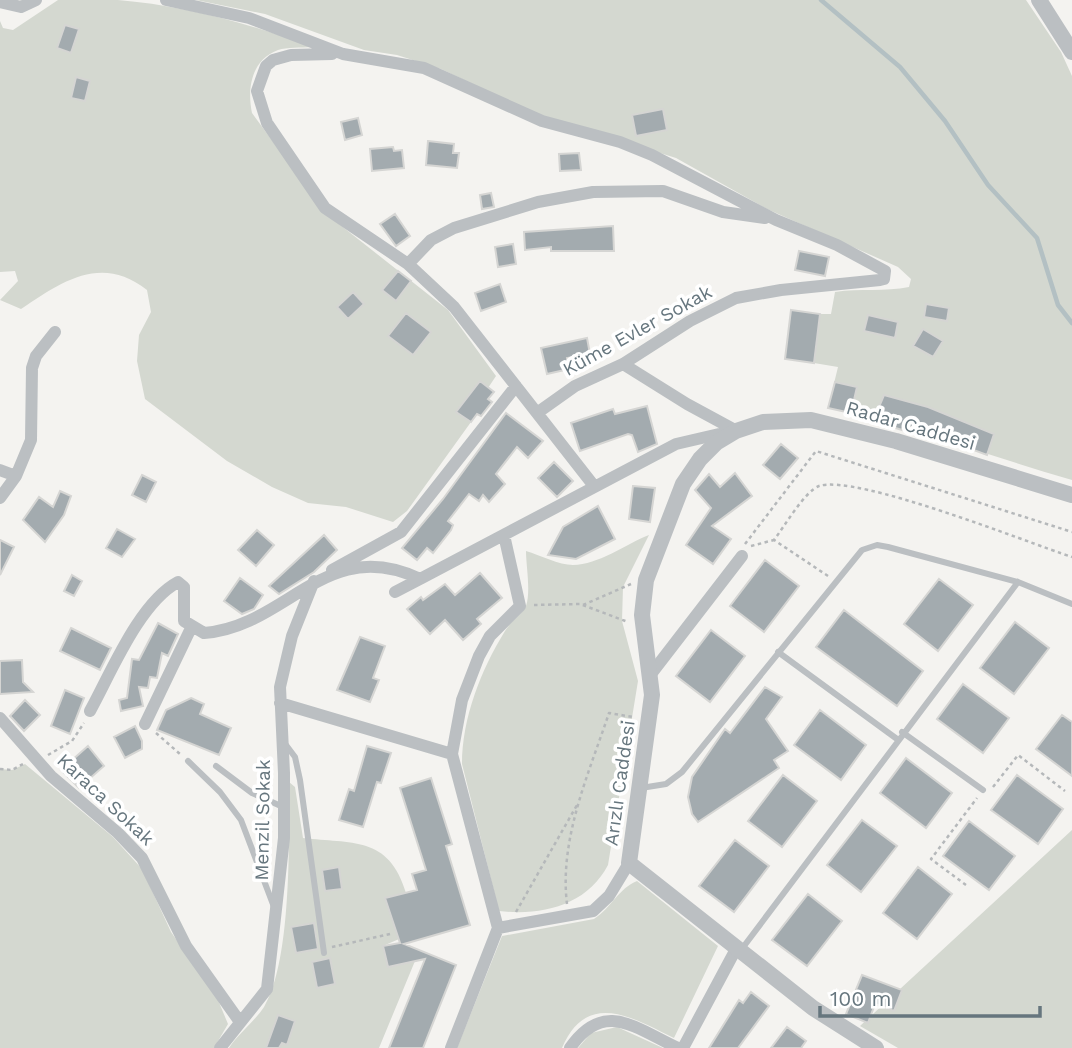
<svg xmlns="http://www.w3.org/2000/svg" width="1072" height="1048" viewBox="0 0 1072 1048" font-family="'Work Sans',sans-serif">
<rect width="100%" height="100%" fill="#f4f3f0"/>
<path fill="#d4d8d0" d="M58 0C78 0 98 0 118 0 181 5 253 24 312 47 301 48 287 47 278 50 251 60 247 89 252 113L325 213 448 310 496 376 488 388 479 382 457 411 471 422 407 511 393 522 346 507 308 503 272 487 227 461 145 399 137 361 139 335 151 312 147 290C102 254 62 281 21 309L0 300 18 281 15 271 0 272V21L3 28 13 30Z
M196 0H1026L1061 52 1072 76V480C990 456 911 427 828 408L838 367 814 363 820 314H831L835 292C860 288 885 292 909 287L911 279 898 267 767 209 676 158 539 115 441 69 397 55 364 50 265 14Z
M649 535 623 587 622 621 638 681 608 865C587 905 543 916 499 911L462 764C462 718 481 670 505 631 510 622 522 615 526 606 531 592 526 566 526 551 540 555 559 565 573 565 598 565 626 544 649 535Z
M25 764 113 837 142 869 171 932 218 1000 228 1024 214 1048H0V769L12 770Z
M289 782 295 787 303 838C351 844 389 835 406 893L385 898 399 939 383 946 388 967 415 961 379 1048H229C239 1033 254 1022 264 1007 292 960 289 839 289 782Z
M1072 830V1048H898L860 1026Z
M637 881 718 946 674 1038C633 1018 587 989 562 1048H457L502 936 594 919C611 908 619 888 637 881Z
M617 1027 663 1048H578L591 1033Z"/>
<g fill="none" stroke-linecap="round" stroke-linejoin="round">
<path stroke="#b3c0c3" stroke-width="4.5" d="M821 0 900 67 945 121 988 185 1037 238 1058 305 1072 323"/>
</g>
<path fill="#a3abaf" stroke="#d5d5d3" stroke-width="2" d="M65 25 79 29 71 53 57 48Z
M76 77 90 81 85 101 71 98Z
M663 109 667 130 636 136 632 115Z
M358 118 362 135 345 140 341 122Z
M428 141 454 144 453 153H459L457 168 426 165Z
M393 147 394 151 402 150 404 168 372 171 370 149Z
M579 153 581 170 560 171 559 154Z
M491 193 494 207 482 209 480 195Z
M395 214 410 236 396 246 380 224Z
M613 226 614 251H551V247L525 250 524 232Z
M513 244 516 264 498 267 495 247Z
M799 251 829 257 825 276 795 270Z
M398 271 411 281 396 301 382 290Z
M500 284 506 302 481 311 475 293Z
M353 292 364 304 348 319 337 307Z
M926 304 949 308 947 321 924 317Z
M791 310 820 314 814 363 785 359Z
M406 313 431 332 413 355 388 336Z
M868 315 898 322 895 338 864 331Z
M923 329 943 341 933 357 913 346Z
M587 338 590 354 567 358 569 369 547 374 541 348Z
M480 381 494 392 488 399 492 402 481 416 477 414 471 422 456 412Z
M835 382 857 387 851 413 828 408Z
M884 395 928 407 994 434 987 455 904 424 902 430 873 421Z
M647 406 657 444 638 452 632 435 628 434 580 451 571 423 613 409 615 414Z
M506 413 543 441 528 458 517 447 496 474 505 484 489 502 483 495 479 501 469 494 448 521 453 525 451 530 433 553 427 548 417 560 402 548 443 499Z
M781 444 798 458 780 479 763 465Z
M554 462 573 481 557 497 538 478Z
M735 473 752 496 712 526 731 539 713 564 686 545 711 508 695 490 709 474 720 487Z
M142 475 156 482 146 502 132 495Z
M633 486 655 488 650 522 629 519Z
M60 491 71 496 64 515 45 542 23 520 39 497 53 507Z
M598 506 615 539 576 559 548 555 563 527Z
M117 529 135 539 122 557 106 548Z
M257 530 274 545 256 566 238 550Z
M324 535 337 550 314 572 279 594 269 586Z
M0 540 14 547 0 575Z
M765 560 799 586 764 632 730 606Z
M480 573 502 598 477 619 481 624 463 640 445 620 430 634 407 609 421 597 423 600 445 584 455 595Z
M72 575 82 581 74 596 64 591Z
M240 578 263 595 254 609 242 614 224 601Z
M939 579 973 605 938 651 904 624Z
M844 610 923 671 897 706 816 647Z
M1015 622 1049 648 1014 694 980 668Z
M158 623 178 634 168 656 162 653 157 678 150 677 148 688 139 687 143 706 121 711 119 700 127 698 132 659 139 660Z
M71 628 111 648 100 670 60 651Z
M711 630 745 656 710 702 676 676Z
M360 637 385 646 373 678 379 680 370 702 337 690Z
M22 660 23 682 33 692 0 694V661Z
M963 684 1009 718 983 753 937 719Z
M765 687 782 697 766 719 788 751 774 760 779 768 698 822 692 814 688 797 692 777 725 729 730 733Z
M65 690 84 698 70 734 51 726Z
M191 698 204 704 200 714 231 728 219 755 157 730 166 710Z
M25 700 40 715 24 731 10 716Z
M820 710 866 745 841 780 794 745Z
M1062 715 1072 722V776L1036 749Z
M135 726 142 741V749L125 758 114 737Z
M88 746 104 766 79 788 61 770Z
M367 746 391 753 381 783 377 782 363 827 339 820 349 789 354 791Z
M906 758 952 793 926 828 880 793Z
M783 775 817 801 782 847 748 821Z
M1017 775 1063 809 1038 844 991 810Z
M431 778 452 844 446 846 470 925 404 944 456 965 423 1048H389L425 959 388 967 383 946 400 943 385 898 417 890 412 874 426 870 400 788Z
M862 820 897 846 861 892 827 865Z
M969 821 1015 856 989 890 943 856Z
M735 840 769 866 734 912 699 886Z
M339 867 342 889 325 891 322 870Z
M918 867 952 894 917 939 883 913Z
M808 894 842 921 807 966 772 940Z
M314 923 318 949 296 953 291 927Z
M330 958 335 984 317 988 312 962Z
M862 975 902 990 894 1011 875 1004 868 1023 846 1014Z
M751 992 769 1006 738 1048H709L739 1000 743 1003Z
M278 1015 295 1021 287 1045 282 1043 279 1048H266Z
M787 1027 806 1041 801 1048H771Z"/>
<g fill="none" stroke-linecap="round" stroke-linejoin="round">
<path stroke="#b5b8ba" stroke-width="2.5" stroke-dasharray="3.5 3.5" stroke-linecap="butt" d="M745 544 816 451 1072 532
M751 546 774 540
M828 576 774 540C784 527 805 491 819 486 857 474 1026 542 1072 557
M534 605 580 604 628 622
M583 605 631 584
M156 733 180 754
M48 755 72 741 84 723
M0 769 12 770 23 764
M993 787 1018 755 1065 791
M966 885 931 859 977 798
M567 904C559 839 589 773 609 713L633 717
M516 912 577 805
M332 947 390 934"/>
<path stroke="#bbbfc2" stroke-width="6" d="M778 652 897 739
M902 732 983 790
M283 741 295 757 300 780 324 953
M188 761 220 792 241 820 274 907
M216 766 252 793 283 807
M641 788 666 784 682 772 862 550 877 545 888 547 1018 582 1072 604
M741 950 1018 582"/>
<path stroke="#bbbfc2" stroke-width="12" d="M166 0 249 18 343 54 424 68 542 121 620 142 652 155 776 220 837 245 885 271 884 279 880 280 781 290 736 298 690 321 623 364 575 386 537 413
M0 2 21 7 36 0
M332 54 291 55 273 60 266 66 257 91 267 123 325 208 408 264 454 307 594 486
M408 264 431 240 454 228 538 202 593 192 663 191 723 212 765 218
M623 364 687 404 735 430
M0 470 16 476 0 498
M16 476 31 440 32 368 36 356 55 332
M332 570 401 532 516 386
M395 592 420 579
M651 674 742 556
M280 703 452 754
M90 711C111 673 139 603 178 582L184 587V621L204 633C287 627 326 534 420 579L676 444 732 431
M0 718 51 776 118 833 142 858 186 946 240 1022
M145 724 191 628
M498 928 452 754 462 700 479 656 490 636 520 606 504 535
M220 1048 267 989 284 838V773L280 687 292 636 314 581
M451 1048 498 928 593 911 609 896 629 863
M570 1048C604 999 635 1028 678 1048
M683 1048 736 949"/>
<path stroke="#bbbfc2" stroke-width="16" d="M1039 0 1072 52
M876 1048 813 1008 629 863 652 695 642 615 646 580 683 484 700 459 716 443 736 431 763 422 811 420 896 441 1072 495"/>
</g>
<g text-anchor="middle" stroke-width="7" stroke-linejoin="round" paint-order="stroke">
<g font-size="19" fill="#66767e" stroke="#fff">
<text transform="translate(637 330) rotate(-29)" y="7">Küme Evler Sokak</text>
<text transform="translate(911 425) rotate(16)" y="7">Radar Caddesi</text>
<text transform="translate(619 783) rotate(-82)" y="7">Arızlı Caddesi</text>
<text transform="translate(106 799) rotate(43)" y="7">Karaca Sokak</text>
<text transform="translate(262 820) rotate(-89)" y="7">Menzil Sokak</text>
</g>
</g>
<path d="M820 1006v10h220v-10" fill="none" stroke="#66767e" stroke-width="3.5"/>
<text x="830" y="1006" font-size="21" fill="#66767e" stroke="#ffffff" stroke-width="5" paint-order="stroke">100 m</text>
</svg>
